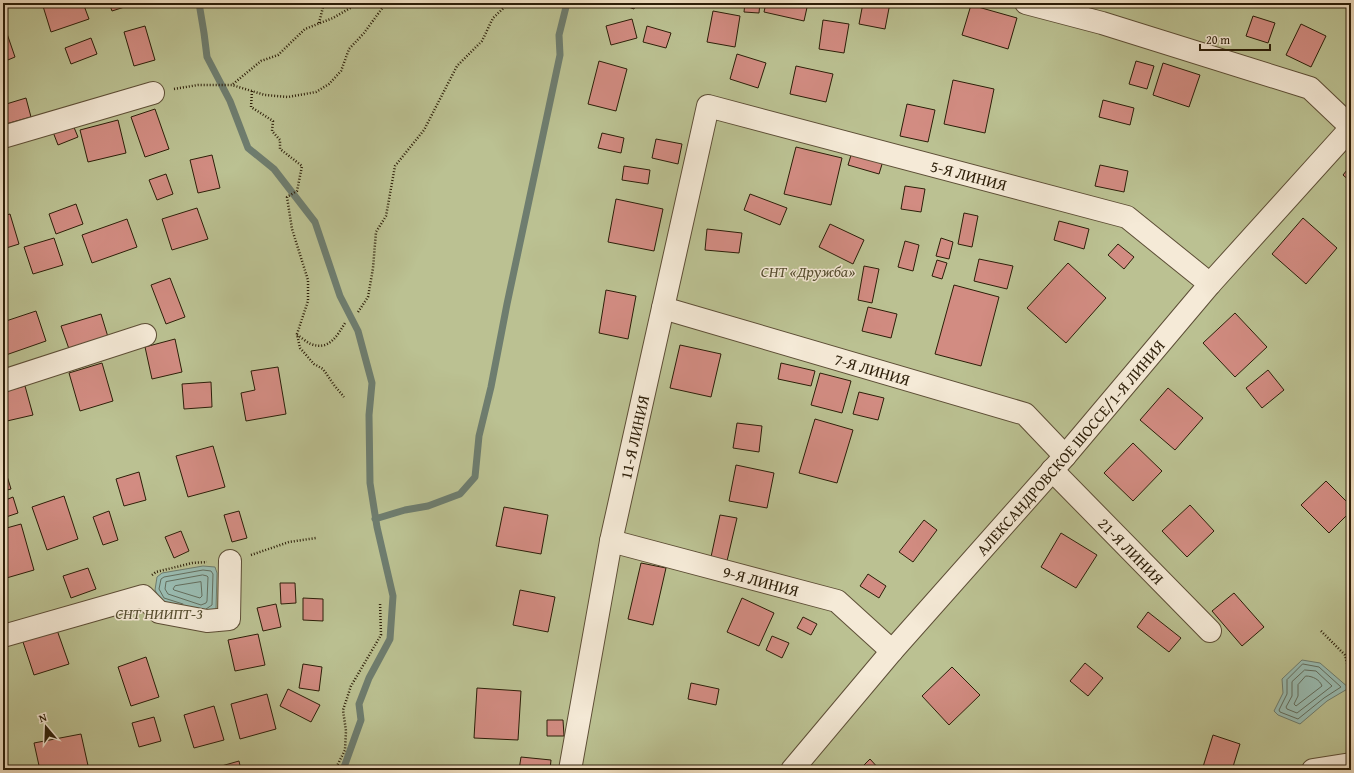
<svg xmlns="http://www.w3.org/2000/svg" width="1354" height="773" viewBox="0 0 1354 773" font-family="'Gentium Book Plus',serif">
<rect width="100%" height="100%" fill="#efdfc2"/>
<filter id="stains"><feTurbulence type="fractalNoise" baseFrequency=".005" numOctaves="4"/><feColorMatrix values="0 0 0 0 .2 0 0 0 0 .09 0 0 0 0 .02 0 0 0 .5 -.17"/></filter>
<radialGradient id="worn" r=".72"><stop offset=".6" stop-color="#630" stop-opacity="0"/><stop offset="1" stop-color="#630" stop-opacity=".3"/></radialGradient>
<path fill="#bbc192" stroke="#74704d" d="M3 3H1351V770H3Z"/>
<path fill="#9abdb3" stroke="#6e7d6f" d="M203 566 215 567 217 573 216 609 210 611 161 602 155 590 157 577 162 573Z
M1302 660 1320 663 1349 688 1327 701 1300 724 1278 715 1274 711 1283 693 1282 679Z"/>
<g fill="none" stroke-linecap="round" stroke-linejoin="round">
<path stroke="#636e5e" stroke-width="1" d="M203 575 207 576 208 577 207 601 206 603 201 605 168 594 165 589 166 582Z
M201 582 202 596 200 598 174 590 173 589 175 586Z
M183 604 164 598 159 589 161 579 164 577 203 570 211 571 213 574 212 605 206 609
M1303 664 1319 667 1341 687 1324 698 1298 719 1280 712 1279 710 1287 694V680Z
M1305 670 1316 671 1332 686 1297 713 1287 709 1286 707 1292 696V682Z
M1306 676C1313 676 1320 680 1322 686L1296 706 1294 704 1298 696V685Z"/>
<path stroke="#6e7d6f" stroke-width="7" d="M199 3 204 33 207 57 230 101 248 148 274 169 315 222 340 296 358 331 372 383 369 415 370 483 377 527 393 596 390 639 369 678 359 704 361 720 343 770
M375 519 405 510 428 506 460 494 475 477 479 436 491 387 507 304 560 55 559 35 567 3"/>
</g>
<path fill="#d28c82" stroke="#2c1e08" d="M42 3H83L89 19 51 32Z
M109 3H137L112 11Z
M617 3H636L634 9Z
M745 3H760L759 13 744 12Z
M766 3H808L804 21 764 12Z
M863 3H890L885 29 859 24Z
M971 5 1017 18 1008 49 962 35Z
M713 11 740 16 735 47 707 42Z
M1253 16 1275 23 1268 43 1246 36Z
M632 19 637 38 611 45 606 26Z
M823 20 849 24 844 53 819 49Z
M3 22 15 57 3 62Z
M1301 24 1326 36 1311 67 1286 55Z
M145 26 155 60 134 66 124 32Z
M647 26 671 33 666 48 643 42Z
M91 38 97 54 71 64 65 48Z
M737 54 766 63 758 88 730 79Z
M599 61 627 69 616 111 588 104Z
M1136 61 1154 66 1147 89 1129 84Z
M1163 63 1200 75 1189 107 1153 95Z
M796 66 833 74 826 102 790 94Z
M953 80 994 89 985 133 944 124Z
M26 98 31 117 6 124 3 114V105Z
M1103 100 1134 108 1130 125 1099 117Z
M907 104 935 110 928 142 900 136Z
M155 109 169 149 145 157 131 117Z
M118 120 126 153 88 162 80 130Z
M73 125 78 137 58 145 53 132Z
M602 133 624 138 621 153 598 148Z
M656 139 682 144 678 164 652 158Z
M796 147 842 158 831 205 784 194Z
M852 152 883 161 879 174 848 165Z
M212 155 220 188 198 193 190 160Z
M1100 165 1128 171 1124 192 1095 186Z
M1351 165V182L1343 175Z
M624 166 650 170 648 184 622 180Z
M166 174 173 194 157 200 149 180Z
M905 186 925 189 921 212 901 209Z
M750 194 787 208 780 225 744 210Z
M616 199 663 209 654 251 608 242Z
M76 204 83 224 56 234 49 214Z
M197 208 208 239 172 250 162 219Z
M964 213 978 216 972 247 958 244Z
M10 214 19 244 3 249V216Z
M1303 218 1337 248 1306 284 1272 254Z
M127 219 137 247 92 263 82 235Z
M1059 221 1089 229 1084 249 1054 240Z
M830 224 864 240 853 264 819 247Z
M707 229 742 233 739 253 705 250Z
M54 238 63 265 33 274 24 247Z
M941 238 953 242 949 259 936 256Z
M905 241 919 245 913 271 898 267Z
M1118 244 1134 257 1124 269 1108 255Z
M979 259 1013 266 1007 289 974 281Z
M937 260 947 263 942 279 932 276Z
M1068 263 1106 298 1066 343 1027 308Z
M864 266 879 269 872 303 858 300Z
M170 278 185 317 166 324 151 285Z
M954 285 999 297 981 366 935 354Z
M606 290 636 296 628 339 599 333Z
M868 307 897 314 891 338 862 331Z
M36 311 46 341 3 356V322Z
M1235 313 1267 347 1235 377 1203 343Z
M101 314 108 337 69 349 61 326Z
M175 339 182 372 152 379 145 347Z
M680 345 721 354 711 397 670 388Z
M102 363 113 401 80 411 69 373Z
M781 363 815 371 811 386 778 379Z
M278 367 286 414 246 421 241 393 255 390 251 371Z
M1268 370 1284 390 1262 408 1246 388Z
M820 373 851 381 842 413 811 405Z
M211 382 212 407 184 409 182 384Z
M25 386 33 415 7 421 3 405V392Z
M1168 388 1203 418 1175 450 1140 420Z
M859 392 884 398 878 420 853 414Z
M815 419 853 430 837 483 799 473Z
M737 423 762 426 759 452 733 448Z
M1133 443 1162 471 1133 501 1104 473Z
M213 446 225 487 188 497 176 456Z
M3 463 11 489 3 491Z
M736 465 774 473 767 508 729 501Z
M139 472 146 500 124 506 116 479Z
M1326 481 1351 506V511L1329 533 1301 505Z
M64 496 78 539 47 550 32 507Z
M13 497 18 513 3 518V501Z
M1190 505 1214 531 1187 557 1162 531Z
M504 507 548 515 541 554 496 546Z
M109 511 118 540 103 545 93 517Z
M239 511 247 538 232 542 224 515Z
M720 515 737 518 727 561 711 557Z
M924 520 937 530 913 562 899 552Z
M21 524 34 570 3 579V529Z
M181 531 189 551 174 558 165 537Z
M1061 533 1097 555 1076 588 1041 567Z
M641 563 666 568 653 625 628 619Z
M88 568 96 589 71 598 63 576Z
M868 574 886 586 879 598 860 586Z
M280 583H295L296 603 281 604Z
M520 590 555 597 548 632 513 625Z
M1234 593 1264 627 1242 646 1212 611Z
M303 598 323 599V621L303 620Z
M742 598 774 613 759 646 727 632Z
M276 604 281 627 263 631 257 608Z
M1148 612 1181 638 1169 652 1137 627Z
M803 617 817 624 811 635 797 628Z
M57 630 69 664 34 675 23 642Z
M258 634 265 665 235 671 228 640Z
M772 636 789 643 782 658 766 650Z
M146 657 159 697 131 706 118 667Z
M1085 663 1103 678 1088 696 1070 681Z
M303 664 322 667 319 691 299 688Z
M952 667 980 695 949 725 922 696Z
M691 683 719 689 716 705 688 699Z
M477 688 521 691 518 740 474 738Z
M288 689 320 705 311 722 280 706Z
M267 694 276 729 240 739 231 704Z
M214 706 224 740 194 748 184 715Z
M154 717 161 741 139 747 132 723Z
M547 720H563L564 736H547Z
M81 734 89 770H40L34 743Z
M1213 735 1240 744 1232 770H1202Z
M521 757 551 760 550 770H519Z
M870 759 880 770H859Z
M239 761 241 770H219L218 767Z"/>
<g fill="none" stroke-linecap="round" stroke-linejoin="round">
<g stroke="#5d4e36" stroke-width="24">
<g id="minor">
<path d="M1026 3 1102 23 1310 88 1351 127"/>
<path d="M3 137 153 93"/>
<path id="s1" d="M663 308 1025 414 1065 456"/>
<path d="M3 381 145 335"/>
<path id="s2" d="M1052 470 1210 631"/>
<path id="s3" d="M611 541 837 601 892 651"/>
<path d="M3 636 143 596 159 612 207 621 229 619 230 561"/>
<path id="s4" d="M570 770 611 541 708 106 1127 217 1210 284"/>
<path d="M1313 770 1351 764"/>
</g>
</g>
<g stroke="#5d4e36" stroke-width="24">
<g id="tertiary">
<path id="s5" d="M792 770 892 651 1065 456 1210 284 1351 128"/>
</g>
</g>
<path stroke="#2c1e08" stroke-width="2.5" stroke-dasharray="1 2" stroke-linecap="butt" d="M319 23 324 3
M233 84 261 61 278 55 305 29 333 18 359 3
M174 89 198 85H232L265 95 288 97 316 92 329 84 341 71 349 49 364 33 386 3
M252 91 251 107 273 121 272 131 280 140V149L302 166 297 191 287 197 292 229 308 280V301L297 334 300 348 314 364 323 369 334 385 344 397
M358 312 368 297 373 268 376 232 386 216 395 166 424 130 457 66 482 41 493 18 509 3
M297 335C301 337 306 342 311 344 329 351 337 336 345 323
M251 555 289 542 316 538
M152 575 156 572 192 563 207 562
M1321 631 1345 655 1351 679
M335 770 345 750 346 731 343 710 351 686 381 635 380 602"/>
<use href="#minor" stroke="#f5ead7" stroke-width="22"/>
<use href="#tertiary" stroke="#f5ead7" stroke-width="22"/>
</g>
<g text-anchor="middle" stroke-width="3" stroke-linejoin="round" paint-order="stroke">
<g font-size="16" fill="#2c1e08" stroke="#f5ead7">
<text dy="6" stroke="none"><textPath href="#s4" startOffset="948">5-Я ЛИНИЯ</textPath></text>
<text dy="6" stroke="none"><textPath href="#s1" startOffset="218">7-Я ЛИНИЯ</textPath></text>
<text dy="6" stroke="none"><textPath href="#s4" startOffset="339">11-Я ЛИНИЯ</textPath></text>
<text dy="6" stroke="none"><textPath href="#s5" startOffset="426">АЛЕКСАНДРОВСКОЕ ШОССЕ/1-Я ЛИНИЯ</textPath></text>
<text dy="6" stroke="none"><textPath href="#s2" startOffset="113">21-Я ЛИНИЯ</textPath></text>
<text dy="6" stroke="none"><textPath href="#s3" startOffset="155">9-Я ЛИНИЯ</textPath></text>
</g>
<g font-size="16" font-style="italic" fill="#574f31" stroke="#f5ead7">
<text x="808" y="277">СНТ «Дружба»</text>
<text x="159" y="619">СНТ НИИПТ-3</text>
</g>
</g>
<rect width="1354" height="773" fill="none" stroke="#efdfc2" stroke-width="16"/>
<rect x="4" y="4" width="1346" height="765" fill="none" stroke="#2c1e08" stroke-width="2"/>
<rect x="8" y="8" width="1338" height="757" fill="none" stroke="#2c1e08"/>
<g transform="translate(46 727) rotate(341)" stroke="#f5ead7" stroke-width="3" paint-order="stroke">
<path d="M0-3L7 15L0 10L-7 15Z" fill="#2c1e08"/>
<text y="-6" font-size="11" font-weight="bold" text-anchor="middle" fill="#2c1e08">N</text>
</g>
<path d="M1200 44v6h70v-6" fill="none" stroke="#2c1e08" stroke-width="2"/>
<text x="1206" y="44" font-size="12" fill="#2c1e08" stroke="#f5ead7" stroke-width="3" paint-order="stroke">20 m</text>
<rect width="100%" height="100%" filter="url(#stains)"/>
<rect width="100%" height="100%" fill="url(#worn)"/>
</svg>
